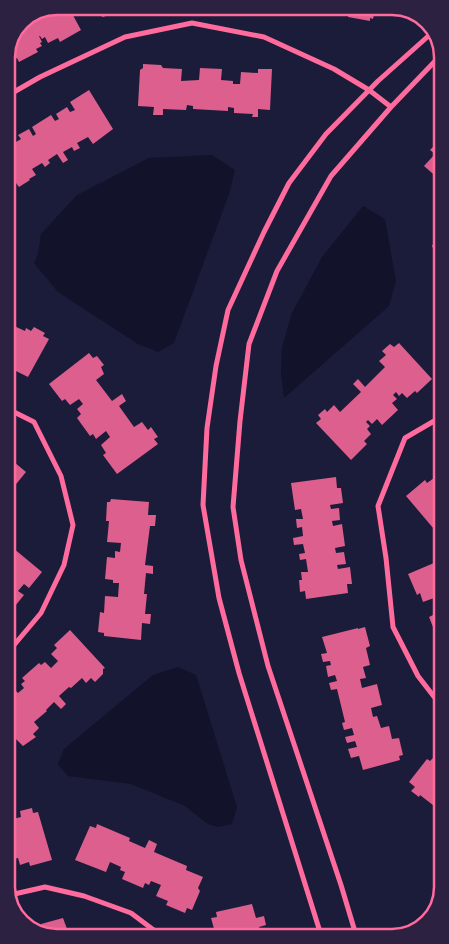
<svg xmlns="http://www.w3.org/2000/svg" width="449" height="944" viewBox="0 0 449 944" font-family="'Source Serif 4',serif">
<rect width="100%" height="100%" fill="#1b1b3a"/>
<path fill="#12122b" d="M212 155 235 170 229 194 174 343 158 352 138 344 58 292 34 263 38 254 41 234 77 195 149 158Z
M363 206 385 219 396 281 389 306 284 398 281 373 282 347 292 313 322 257Z
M178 667 196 675 201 691 237 807 232 824 218 827 208 824 185 806 131 784 68 776 58 764 64 749 153 675Z"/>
<path fill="#dd5f8e" d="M57 6H68L81 30 60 42 58 38 48 43 45 37 42 39 40 36H39L42 42 40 43 42 46 36 49 38 52 19 62 17 58 11 61 8 55 6 56V54L21 21Z
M99 6H127L128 11 102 17Z
M333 6H376L373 19 370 18V21L348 17 349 12 332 9Z
M143 64 161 65 163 68 182 69 181 81 199 80 200 68 222 69 221 80 233 81V84H240L241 72 258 73V69H272L270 110 258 109V117H252L253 114 234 113V108L228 107V111L193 109V106L187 105 186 110 163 109V115H153L154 107 138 106 140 70 143 68Z
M89 90 113 129 93 144 88 137 77 143 80 148 74 151 72 147 63 152 68 160 63 163 57 154 48 160 50 163 45 167 42 163 32 169 36 175 29 179 30 180 19 187 16 183 13 186 7 176V139L12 136 16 142 21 139 18 135 29 129 33 136 36 134 32 127 51 115 55 121 59 119 56 114 67 107 70 112 75 110 70 102Z
M438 142 439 144 440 180 424 166 435 154 430 150Z
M440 221V260L436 261 432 245 437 244 433 223Z
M9 312 16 317 12 325 25 331 26 328 31 331 34 327 45 333 43 336 49 339 28 377 8 367 10 357 8 356Z
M399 343 432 379 417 393 415 391 407 398 402 393 399 396 396 392 393 395 397 399 392 403 398 410 382 425 377 419 372 424 368 420 366 422 370 426 367 429 371 434 364 441 367 444 351 460 316 423 321 419 318 415 325 409 327 412 334 405 340 412 361 392 353 384 358 379 365 387 385 367 379 361 386 355 382 351 390 344 394 347Z
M89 353 93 358 97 356 104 365 101 367 104 374 96 380 112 401 122 394 126 401 119 406 134 427 142 422 148 430 151 427 158 437 154 439 158 444 117 474 103 455 106 453 101 445 110 437 106 431 96 439 93 434 90 436 77 418 81 414 77 409 83 404 79 399 70 405 65 399 62 401 49 384Z
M8 457 26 472 8 494Z
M336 477 337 488H341L343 503 330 505 331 509 339 508 340 520 332 521 333 526 342 524 345 546 335 548 336 553 344 552 346 564 337 565 338 569 350 567 352 584H347L348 593 306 599 305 591 300 592 299 580H302L301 572H308L306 559 300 560 299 554 305 553 303 544 294 545 293 538 303 536 302 527 297 528 296 519H303L301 509 295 510 291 483Z
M434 478 441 487V533L439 535 406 496 425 480 427 483Z
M111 499 149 502 148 515H156L155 526H150L145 565 153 566V574L146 573 144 594H147L145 614H151L150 624 142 623 141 640 104 636V633L98 632 100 612 104 613 105 596 118 597 119 583H113V580L105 579 107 557 115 558V551L120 552 121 543 107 542 109 521H106L107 502H110Z
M13 548 42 572 29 588 24 584 18 591 24 595 11 611 9 609 8 553Z
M441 560 442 636 437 637 429 617 435 614 433 608 437 606 434 598 423 602 420 593 417 595 408 574Z
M365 627 370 646 366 648 370 665 363 667 366 678 360 679 362 688 377 684 382 705 371 708 373 717 377 716 381 728 389 726 392 739 399 738 403 755 399 756 400 760 363 770 359 756 351 758 348 749 357 747 355 741 347 743 345 737 354 735 352 728 344 730 342 723 345 722 337 689 331 690 329 683 337 681 335 675 328 677 326 666 331 665 330 661 323 662 321 654 327 653 322 637 358 628V629Z
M70 630 105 668 103 669V674L95 682 91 678 86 683 82 678 71 688 69 687 59 696 66 704 61 709 54 702 46 710 47 711 34 722 39 728 33 734 36 737 23 746 9 732V693L14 689 18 693 24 688 21 684 25 681 22 678 39 663 41 665 45 662 51 668 58 661 51 654 57 648 54 645Z
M434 757 442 763V817L440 820 433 815 438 809 420 795 419 797 411 791 415 787 409 782 427 759 430 761Z
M32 808 33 813 38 812 52 860 30 866 29 862 20 865 18 858 12 859V857V863L10 864V830L15 828 13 819 21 817 20 811Z
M97 824 130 838 129 841 145 848 149 840 157 844 154 852 187 866 186 870 203 877 198 888 200 891 192 910 187 908 185 913 166 905 168 901 156 896 161 885 151 881 149 885 145 883 143 888 122 879 125 872 120 870 121 867 110 862 106 872 75 860 90 826 96 828Z
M252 904 256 918 264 916 266 925 259 927 260 931 266 929 268 935 216 936 211 918 217 917 216 912Z
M63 918 70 937 53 938 37 932 43 930 41 924Z"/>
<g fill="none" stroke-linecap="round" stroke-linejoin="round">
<path stroke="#ff6b9d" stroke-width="5" d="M7 96 40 77 125 37 192 23 264 37 334 69 369 90 391 107
M8 409 34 422 61 476 73 525 64 565 41 613 9 651
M441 417 405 438 378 506 386 558 393 627 418 676 442 707
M10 895 45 887 84 896 131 913 163 937
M321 935 239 673 219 598 203 505 207 428 216 366 228 310 264 232 289 183 326 134 378 81 434 31
M356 935 341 885 268 666 241 560 233 507 240 421 249 344 277 271 331 176 391 107 439 57"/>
</g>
<path d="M0 0H449V944H0ZM57 15H392A42 42 0 0 1 434 57V887A42 42 0 0 1 392 929H57A42 42 0 0 1 15 887V57A42 42 0 0 1 57 15Z" fill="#2d2142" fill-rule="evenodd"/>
<path fill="none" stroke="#ff6b9d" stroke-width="2.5" d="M57 15H392A42 42 0 0 1 434 57V887A42 42 0 0 1 392 929H57A42 42 0 0 1 15 887V57A42 42 0 0 1 57 15Z"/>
</svg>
